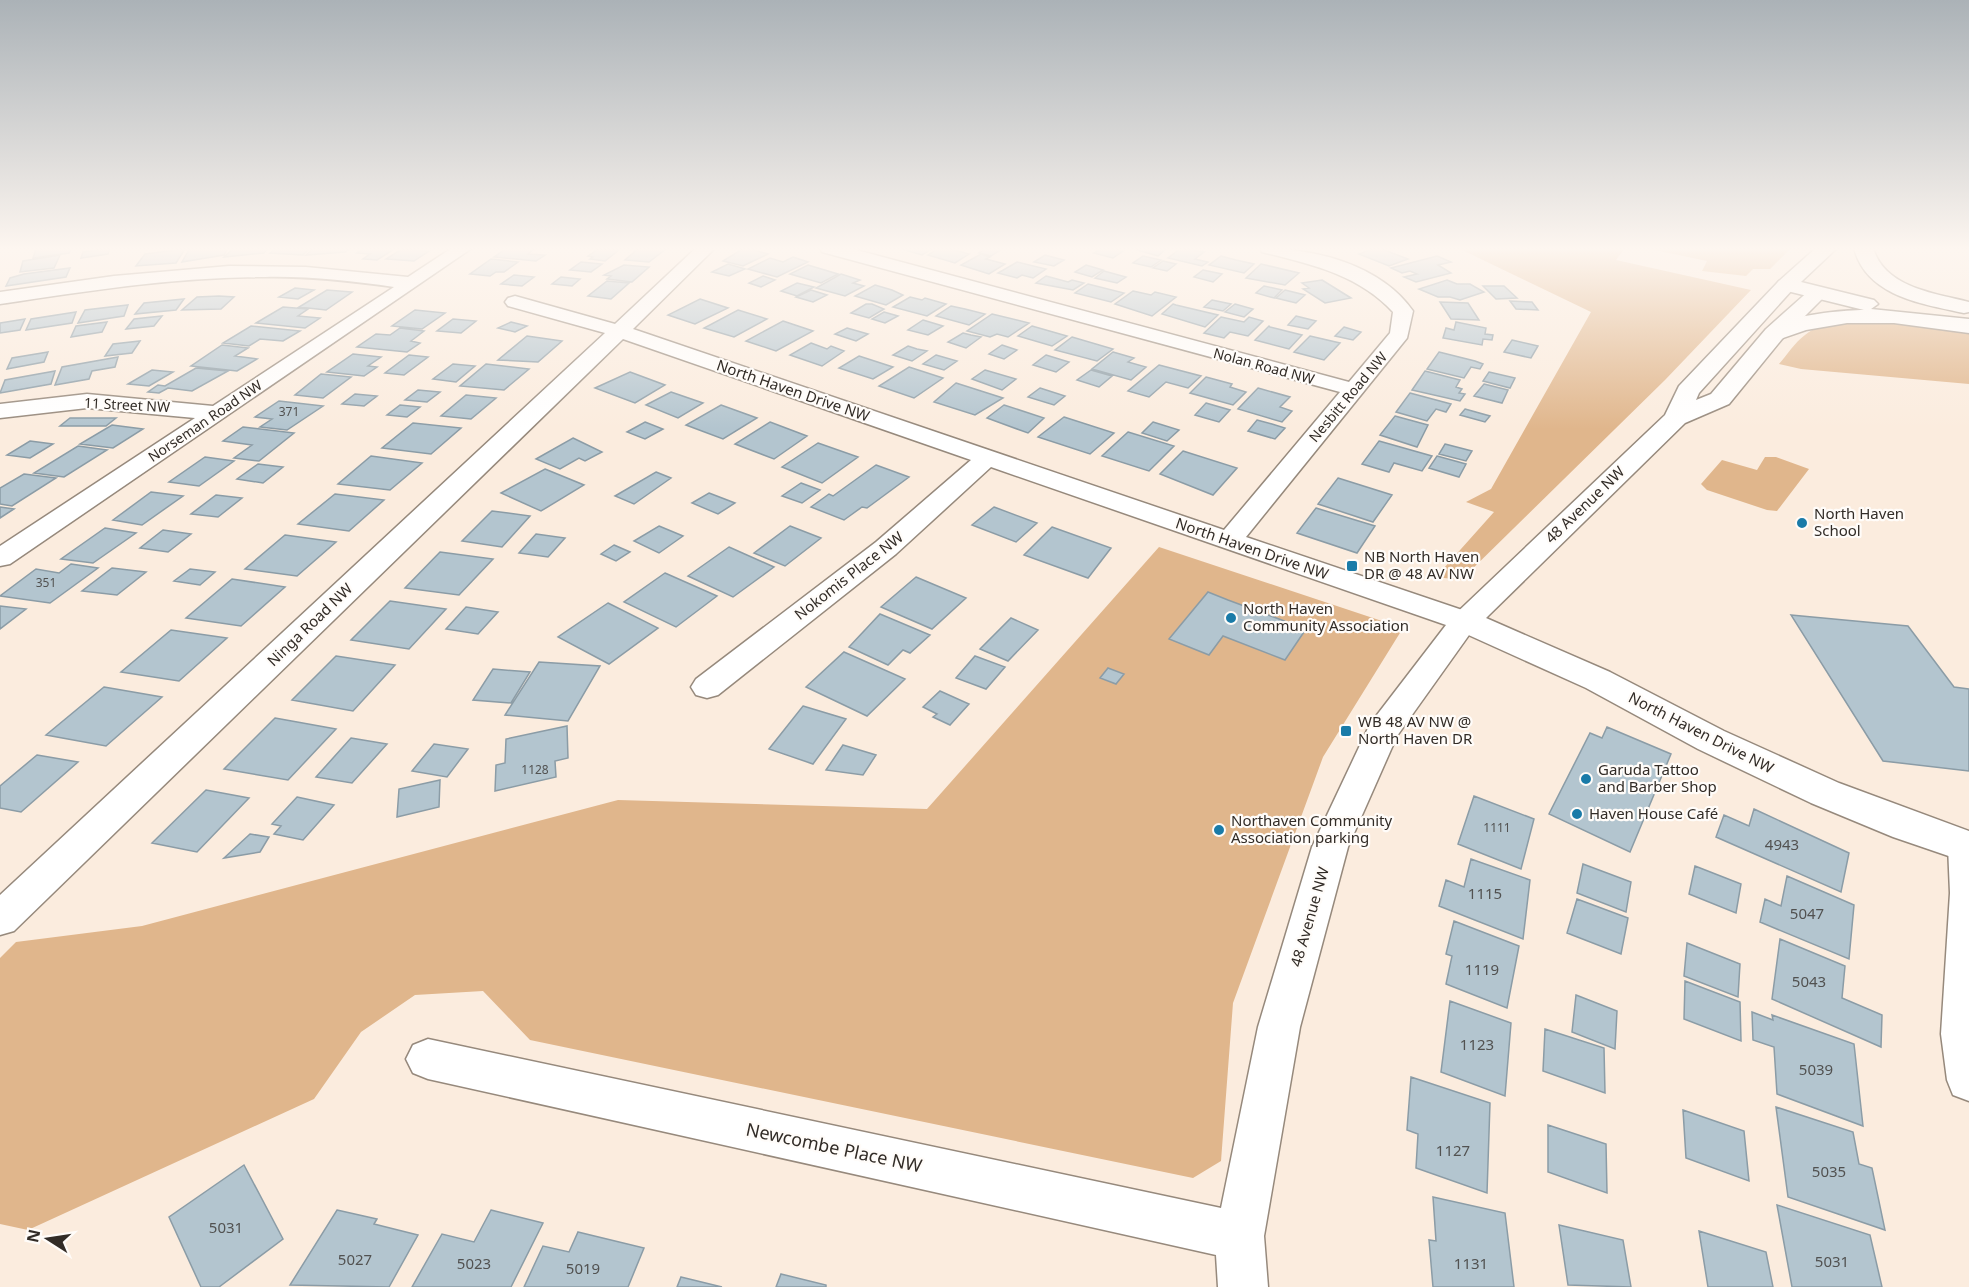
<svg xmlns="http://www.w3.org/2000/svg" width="1969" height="1287" viewBox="0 0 1969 1287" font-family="'Noto Sans',sans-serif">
<rect width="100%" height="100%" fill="#fbecde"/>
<path fill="#e0b68c" d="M1458 248H1625L1616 260 1751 290 1665 380 1461 580 1436 577 1494 512 1466 502 1491 489 1591 312Z
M1645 248H1791L1770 269H1753L1746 276 1702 271 1707 261Z
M1875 320 1969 331V384L1801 369 1779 364C1787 355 1795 342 1805 335 1824 319 1853 321 1875 320Z
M1765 457H1776L1809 469 1777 511 1767 510 1707 490 1701 484 1722 460 1757 470Z
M1159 547 1403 628 1323 757 1233 1003 1221 1161 1193 1178 530 1040 483 991 415 995 361 1032 314 1099 28 1230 0 1224V958L16 942 142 926 618 800 927 809Z"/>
<path fill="#b3c5cf" stroke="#8b9ca6" stroke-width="1.5" d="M71 248 69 253 33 258 36 249Z
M110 248 108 254 81 258 83 252Z
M190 248H228L224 255 182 262Z
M234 248H268L264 253 224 257Z
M276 248H310L303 255 270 253Z
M314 248H350L345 252 306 255Z
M364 248H396L377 260 363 259 370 254 357 253Z
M507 248H535L528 254 545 255 536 261 494 257Z
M639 248H661L666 249 649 262 625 260Z
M744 248H747L768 254 743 266 723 261Z
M899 248H933L922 255Z
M939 248H947L969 254 955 263 928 255Z
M987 248H1003L991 256 979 253Z
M1102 248H1111L1123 251 1113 258 1094 253Z
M1131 248H1167L1158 256Z
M1181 248 1204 252 1195 259 1208 262 1202 266 1168 258Z
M1374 248H1379L1408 259 1389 266 1359 254Z
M185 249 176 263 136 266 145 254Z
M402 249 429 251 414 261 386 259Z
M598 249 619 250 605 261 590 259 593 257 588 256Z
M981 254 990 257 986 259 1005 264 989 274 961 265Z
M60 255 54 268 20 272 23 261Z
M1045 255 1064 260 1054 266 1034 262Z
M1143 256 1161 260 1151 267 1133 263Z
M1221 256 1236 260 1254 264 1244 273 1209 265Z
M1437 256 1451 262 1438 265 1451 273 1416 282 1404 277 1417 274 1410 271 1402 273 1391 268Z
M793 257 808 262 777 277 748 269 770 258 783 262Z
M491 259 518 262 504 272H496L490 276 470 274Z
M1163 261 1176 264 1167 271 1153 268Z
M581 262 602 264 591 272 570 270Z
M1017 262 1046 269 1033 278 1022 275 1017 278 998 273Z
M728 264 745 269 729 276 712 272Z
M1261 264 1299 273 1285 285 1246 278Z
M624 265 649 267 632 282 607 279 611 276 604 275Z
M808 265 838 274 821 283 790 274Z
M1086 265 1103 270 1092 277 1075 272Z
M70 268 66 277 6 286 10 278 24 274Z
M1203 270 1222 274 1213 282 1194 277Z
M1104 271 1126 277 1117 283 1095 278Z
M841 274 860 280 853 283 864 286 845 296 816 288Z
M514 275 534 277 522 286 501 284Z
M763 276 775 280 761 287 749 283Z
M1046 276 1068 282 1072 280 1084 283 1073 290 1036 283Z
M561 277 580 279 572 286 552 284Z
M1322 280 1351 298 1325 303 1303 289 1309 288 1302 283Z
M1447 280 1457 284H1470L1484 292 1460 300 1450 297H1438L1419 289Z
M607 281 629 283 611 299 588 296Z
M797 283 814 287 797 296 781 291Z
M1088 284 1124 293 1111 302 1075 293Z
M875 285 892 290 903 295 886 305 855 296Z
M1264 286 1282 290 1274 298 1256 293Z
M1483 286H1504L1517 298 1496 299Z
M295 288 314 290 298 299 279 297Z
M327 290 352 292 326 310 299 307Z
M811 290 827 295 813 302 796 297Z
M1285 290 1305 295 1296 303 1276 298Z
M1133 291 1151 295 1155 292 1176 297 1152 316 1115 304Z
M219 296 234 297 221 309 182 310 197 297Z
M910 297 922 300 925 298 946 304 927 316 893 307Z
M184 299 176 310 135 314 144 303Z
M700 299 728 308 695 324 668 315Z
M1212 300 1231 304 1223 311 1204 307Z
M1510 301 1532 302 1538 310 1516 309Z
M1440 302 1468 303 1479 320 1451 319Z
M866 304H872L884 309 869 318 851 313Z
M1173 304 1176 305 1218 315 1205 327 1162 314Z
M1235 304 1253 309 1244 317 1225 312Z
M128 305 124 316 78 323 85 310Z
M951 306 965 309 985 314 969 325 936 316Z
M283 307 308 309 298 316 320 318 305 328 256 323Z
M415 310 445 313 422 329 392 326Z
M738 310 767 319 734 337 704 328Z
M76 312 72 323 26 330 31 319Z
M884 312 898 316 885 323 872 319Z
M992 314 1029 323 1008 337 997 334 990 337 967 331Z
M162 316 154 326 126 329 134 319Z
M1296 316 1316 321 1308 329 1288 325Z
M1221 317 1244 322 1249 317 1263 321 1248 336 1230 332 1224 338 1204 333Z
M25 319 20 330 0 333V323Z
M453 319 476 321 461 333 437 331Z
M923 320 943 326 928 335 908 330Z
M783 321 813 331 776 351 746 341Z
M107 322 102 332 71 337 76 326Z
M511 322 527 326 515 332 498 328Z
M1456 322 1486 328 1485 334 1493 335 1492 340 1483 339 1482 345 1443 338 1446 328 1454 330Z
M251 326 300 331 283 341 260 339 249 346 223 343Z
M1032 326 1067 336 1052 346 1018 336Z
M1269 326 1270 327 1302 335 1289 349 1255 340Z
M1344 327 1361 332 1353 340 1335 336Z
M400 328 424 331 411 341 420 343 407 352 357 347 376 334 390 335Z
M847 328 868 334 856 341 835 334Z
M963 333 971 335 981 337 966 348 948 342Z
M527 336 562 341 538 362 498 360Z
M1310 336 1340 343 1324 360 1294 352Z
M1072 337 1113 349 1097 361 1055 350Z
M1512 340 1538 346 1531 358 1504 352Z
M140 341 132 353 105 356 113 344Z
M811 343 827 349 831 346 844 351 822 366 790 355Z
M222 345 248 348 235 356 257 359 237 371 191 366Z
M1002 345 1017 350 1004 359 989 354Z
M908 346 917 349 927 351 912 361 893 355Z
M48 352 44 362 7 369 12 358Z
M1113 352 1134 358 1128 362 1146 367 1131 380 1092 369Z
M1439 352 1475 361 1483 364 1480 369 1471 367 1464 378 1427 369Z
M353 354 381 357 368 366 377 367 364 376 327 372Z
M409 355 428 357 404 375 385 373Z
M936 355 957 361 944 370 923 364Z
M1046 355 1069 362 1056 372 1033 365Z
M859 356 893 367 873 379 839 368Z
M118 357 115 367 92 371 89 379 55 385 62 367Z
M453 364 475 366 456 382 433 379Z
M486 364 529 369 504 390 460 386Z
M1159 365 1201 376 1188 388 1166 382 1149 397 1128 391Z
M909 367 943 378 914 398 879 386Z
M196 368 228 371 192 391 168 388 159 393 148 392 158 385 165 386Z
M152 370 173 372 149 386 128 384Z
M985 370 1016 379 1002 390 972 379Z
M1091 370 1112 376 1099 387 1077 380Z
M55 371 51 384 0 393 5 380Z
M1425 371 1460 380 1456 387 1462 389 1459 393 1465 394 1460 401 1412 390Z
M630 372 665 385 635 403 595 388Z
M1489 372 1515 378 1510 388 1483 381Z
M321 374 351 377 323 398 295 395Z
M1206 377 1232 384 1230 387 1246 392 1233 405 1190 393Z
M956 383 1003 398 975 415 934 402Z
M1484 384 1508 390 1502 403 1474 396Z
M1040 388 1065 396 1054 405 1028 397Z
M1258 388 1290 397 1280 407 1292 411 1282 422 1238 409Z
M418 390 440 392 427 402 405 400Z
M671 392 703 403 678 418 646 405Z
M1410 393 1451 404 1446 412 1436 409 1427 421 1396 412Z
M355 394 377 396 364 406 342 404Z
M466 395 496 398 471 419 441 416Z
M279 401 323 406 287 430 260 427 272 419 255 417Z
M1206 403 1230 410 1219 422 1195 415Z
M400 405 420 407 407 417 387 415Z
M721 405 757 418 723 439 686 425Z
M1004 405 1044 418 1028 433 987 418Z
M1465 409 1490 416 1485 422 1460 415Z
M1395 416 1428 425 1417 447 1380 435Z
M1064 417 1114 433 1090 454 1038 437Z
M70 418H116L106 426H60Z
M1257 420 1272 424 1285 428 1275 439 1248 431Z
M645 422 663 429 645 439 627 432Z
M770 422 807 436 774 459 735 444Z
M1153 422 1179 430 1167 441 1142 433Z
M413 423 461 428 431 454 382 448Z
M112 425 143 429 113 448 80 444Z
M243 427 294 433 259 461 234 458 252 445 223 441Z
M1128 432 1174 446 1149 471 1102 456Z
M573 438 602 452 585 461 579 458 560 469 536 459Z
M30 441 53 444 30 458 7 455Z
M1379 441 1432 456 1422 471 1394 463 1389 472 1362 464Z
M818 443 858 457 822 483 782 467Z
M1445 444 1472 451 1466 461 1439 454Z
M78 446 107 450 64 477 34 473Z
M1183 451 1237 468 1213 495 1160 474Z
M371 456 422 463 390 490 338 484Z
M1437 456 1466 464 1459 477 1429 468Z
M205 457 234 461 199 486 169 482Z
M258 464 283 467 263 483 237 479Z
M876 465 909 477 867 508 862 507 844 520 811 507 829 494 833 496Z
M545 469 584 485 541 511 501 493Z
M656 472 671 478 634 504 615 496Z
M24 474 56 478 12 506 0 504V488Z
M1338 478 1392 495 1373 522 1318 504Z
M801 483 820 490 802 503 782 496Z
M151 492 183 496 142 525 113 520Z
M709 493 735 503 718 514 692 503Z
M335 494 384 500 349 531 298 524Z
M216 495 242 498 218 517 191 514Z
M0 507 14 509 0 518Z
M994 507 1037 523 1016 542 972 525Z
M1316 508 1375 526 1357 553 1297 533Z
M492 511 530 516 502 547 462 541Z
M659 526 683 536 659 553 634 541Z
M790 526 821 538 785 566 754 553Z
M1052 527 1111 548 1088 578 1024 555Z
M105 528 136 533 93 563 61 559Z
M163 530 191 534 168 552 140 548Z
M536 534 565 538 548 557 519 553Z
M285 535 336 542 297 576 245 569Z
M614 545 630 552 616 561 601 554Z
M729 547 774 567 733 597 688 576Z
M440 552 493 559 459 595 405 588Z
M71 564 98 568 50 603 0 596 36 569 59 573Z
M112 568 146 572 117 595 82 591Z
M190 569 215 572 200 585 174 581Z
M665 573 717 596 676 627 624 602Z
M916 577 966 598 932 629 881 607Z
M232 579 285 587 241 626 186 618Z
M1208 592 1228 600 1306 629 1285 660 1223 636 1209 655 1169 639Z
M390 601 446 609 409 649 351 640Z
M608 603 658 628 609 664 558 637Z
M0 606 26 609 0 629Z
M466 607 498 612 478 634 446 629Z
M880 614 930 635 910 653 903 650 888 665 849 647Z
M1791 615 1908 626 1954 687 1969 689V771L1883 761Z
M1011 618 1038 630 1008 661 980 649Z
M171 630 227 638 179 681 121 672Z
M844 652 905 679 867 716 806 687Z
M336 656 395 665 353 711 292 700Z
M975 656 1005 667 986 689 956 678Z
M539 662 600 666 568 721 505 715Z
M1108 668 1124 674 1116 684 1100 678Z
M493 669 530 672 511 703 473 700Z
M104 687 162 697 106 746 46 735Z
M940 691 969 704 950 725 933 717 937 714 923 707Z
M803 706 846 719 813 764 769 749Z
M275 718 336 729 288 780 224 769Z
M567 726 568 758 555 761 556 777 495 791 496 765 505 763 506 739Z
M1607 727 1671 754 1630 852 1549 814 1590 733 1602 738Z
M351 738 387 744 352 783 316 777Z
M434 744 468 749 447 777 412 771Z
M843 745 876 755 863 775 826 770Z
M37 755 78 762 21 812 0 808V786Z
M440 780 439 807 397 817 399 789Z
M206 790 249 798 197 852 152 843Z
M1474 796 1534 819 1521 869 1458 844Z
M297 797 334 805 303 840 274 834 281 826 272 824Z
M1754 809 1849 853 1841 892 1716 837 1724 815 1749 826Z
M250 834 269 837 260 852 224 858Z
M1471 859 1530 880 1523 939 1439 906 1446 880 1464 887Z
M1583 864 1631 882 1626 912 1577 893Z
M1695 866 1741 884 1736 913 1689 894Z
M1787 876 1854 905 1849 959 1760 922 1765 899 1781 906Z
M1577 899 1628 918 1621 954 1567 933Z
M1454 921 1519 946 1507 1008 1446 984 1452 956 1446 954Z
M1780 939 1845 966 1842 998 1882 1015 1881 1047 1772 999Z
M1687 943 1740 964 1738 997 1684 976Z
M1685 981 1740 1002 1741 1041 1684 1019Z
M1576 995 1617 1011 1615 1049 1572 1032Z
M1450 1001 1511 1023 1505 1096 1441 1072Z
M1752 1012 1773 1020 1772 1015 1854 1044 1863 1126 1777 1094 1774 1047 1753 1040Z
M1545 1029 1604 1048 1605 1093 1543 1071Z
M1411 1077 1490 1103 1487 1193 1416 1168 1418 1134 1407 1130Z
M1776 1107 1853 1132 1859 1164 1872 1168 1885 1230 1788 1197Z
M1683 1110 1744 1131 1749 1181 1686 1158Z
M1548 1125 1606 1144 1607 1193 1548 1172Z
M244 1165 283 1239 219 1287H201L169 1217Z
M1433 1197 1505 1213 1514 1287H1433L1429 1240 1436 1241Z
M1777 1205 1870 1235 1882 1287H1792Z
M337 1210 377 1219 374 1224 418 1235 389 1287 290 1285Z
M491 1210 543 1223 511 1287H412L442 1234 474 1242Z
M1559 1225 1623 1240 1631 1287 1568 1285Z
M1699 1231 1766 1252 1773 1287H1708Z
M578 1232 644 1248 628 1287H524L543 1246 569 1252Z
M781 1274 826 1285V1287H776Z
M681 1277 722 1287H677Z"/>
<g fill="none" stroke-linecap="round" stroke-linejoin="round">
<g stroke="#96897c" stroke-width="3">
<path id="street" d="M452 248H472L10 564 0 566V546L195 418 87 408 0 418V404L87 394 213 406 394 287C351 281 308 276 265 277 176 277 88 291 0 304V292L114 276 229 266 306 267 408 277Z
M696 248H715L633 329 1224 530 1340 392 822 252 820 248H849L1349 382 1390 333 1393 312C1358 274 1310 264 1262 252L1260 248C1313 248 1380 264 1413 311L1407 338 1246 537 1474 614 1479 621 1397 736 1348 847 1300 1027 1264 1236 1268 1287H1218L1216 1255 428 1079 413 1073 406 1059 413 1045 428 1039 1221 1208 1258 1027 1312 847 1370 724 1446 625 991 467 896 554 718 695 707 698 696 695 691 687 696 679 876 542 971 460 623 339 14 931 0 935V895L605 333 508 306 505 302 508 298 515 296 615 324Z
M1966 831 1969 832V1101L1953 1095 1947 1080 1941 1034 1950 893 1948 846 1953 836Z"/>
</g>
<g stroke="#96897c" stroke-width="3">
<path id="secondary" d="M1786 279 1793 281 1796 285 1793 289 1699 393 1696 400 1711 394 1766 329 1811 289H1825L1828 293 1782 339 1729 404 1685 423 1486 618 1610 672 1724 731 1839 783 1969 831V863L1893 837 1811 803 1698 749 1586 688 1453 628 1448 621 1665 415 1679 386 1779 281Z"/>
</g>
<g stroke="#96897c" stroke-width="3">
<path id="primary" d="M1816 248H1837L1801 282 1874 300 1878 304 1871 309 1969 319V333L1894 323H1847L1806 330 1774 341 1766 339 1763 334C1775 316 1842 310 1864 310L1779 289 1776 285 1779 281Z
M1854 248H1873C1885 288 1934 293 1969 302V312L1964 313C1922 304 1866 296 1854 248Z"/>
</g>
<use href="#street" fill="#fff" fill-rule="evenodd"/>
<use href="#secondary" fill="#fff" fill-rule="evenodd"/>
<use href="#primary" fill="#fff" fill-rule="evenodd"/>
</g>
<linearGradient id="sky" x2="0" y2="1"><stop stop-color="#abb2b7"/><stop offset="0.58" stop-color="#fdf6f0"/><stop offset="1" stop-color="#fdf6f0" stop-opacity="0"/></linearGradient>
<rect width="1969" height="429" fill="url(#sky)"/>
<g fill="#1a7ba8" stroke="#fffcf9" stroke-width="2">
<circle cx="1802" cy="523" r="6"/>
<rect x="1346" y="560" width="12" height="12" rx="3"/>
<circle cx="1231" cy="618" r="6"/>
<rect x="1340" y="725" width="12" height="12" rx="3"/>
<circle cx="1586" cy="779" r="6"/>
<circle cx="1577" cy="814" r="6"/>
<circle cx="1219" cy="830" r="6"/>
</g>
<g text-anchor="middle" stroke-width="4.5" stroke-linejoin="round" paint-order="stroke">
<g font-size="12" fill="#525251">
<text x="289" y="416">371</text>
<text x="46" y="587">351</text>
<text x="535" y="774">1128</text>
<text x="1497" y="832">1111</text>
</g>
<g font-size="14" fill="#322c27" stroke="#fffcf9">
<text transform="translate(1264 366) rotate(15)" y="5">Nolan Road NW</text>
<text transform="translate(1348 397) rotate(-50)" y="5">Nesbitt Road NW</text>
<text transform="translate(127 405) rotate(3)" y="5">11 Street NW</text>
<text transform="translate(205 421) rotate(-34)" y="5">Norseman Road NW</text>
</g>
<g font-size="15" fill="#322c27" stroke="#fffcf9">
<text transform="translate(793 391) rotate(19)" y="5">North Haven Drive NW</text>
<text transform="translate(1585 505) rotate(-44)" y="5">48 Avenue NW</text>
<text transform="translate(1252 549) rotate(19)" y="5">North Haven Drive NW</text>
<text transform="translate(849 576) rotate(-38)" y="5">Nokomis Place NW</text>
<text transform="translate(310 625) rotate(-44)" y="5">Ninga Road NW</text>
<text transform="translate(1701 733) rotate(27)" y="5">North Haven Drive NW</text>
<text transform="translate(1310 917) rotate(-74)" y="5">48 Avenue NW</text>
</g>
<g font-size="15" fill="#322c27" stroke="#fffcf9" text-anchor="start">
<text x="1814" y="519">North Haven<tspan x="1814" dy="17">School</tspan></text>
<text x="1364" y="562">NB North Haven<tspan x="1364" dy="17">DR @ 48 AV NW</tspan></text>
<text x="1243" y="614">North Haven<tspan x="1243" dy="17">Community Association</tspan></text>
<text x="1358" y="727">WB 48 AV NW @<tspan x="1358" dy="17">North Haven DR</tspan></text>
<text x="1598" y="775">Garuda Tattoo<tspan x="1598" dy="17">and Barber Shop</tspan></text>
<text x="1589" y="819">Haven House Café</text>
<text x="1231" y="826">Northaven Community<tspan x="1231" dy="17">Association parking</tspan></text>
</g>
<g font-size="15" fill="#525251">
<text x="1782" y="850">4943</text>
<text x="1485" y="899">1115</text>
<text x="1807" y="919">5047</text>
<text x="1482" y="975">1119</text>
<text x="1809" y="987">5043</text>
<text x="1477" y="1050">1123</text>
<text x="1816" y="1075">5039</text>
<text x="1453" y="1156">1127</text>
<text x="1829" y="1177">5035</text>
<text x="226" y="1233">5031</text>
<text x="355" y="1265">5027</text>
<text x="1832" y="1267">5031</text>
<text x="474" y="1269">5023</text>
<text x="1471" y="1269">1131</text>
<text x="583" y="1274">5019</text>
</g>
<g font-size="18" fill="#322c27" stroke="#fffcf9">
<text transform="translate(834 1148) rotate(12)" y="6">Newcombe Place NW</text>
</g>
</g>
<g transform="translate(48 1239) rotate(282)" stroke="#fffcf9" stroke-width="4.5" paint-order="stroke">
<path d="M0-4.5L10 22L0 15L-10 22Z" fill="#322c27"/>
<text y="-9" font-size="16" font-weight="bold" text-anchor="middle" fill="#322c27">N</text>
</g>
</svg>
